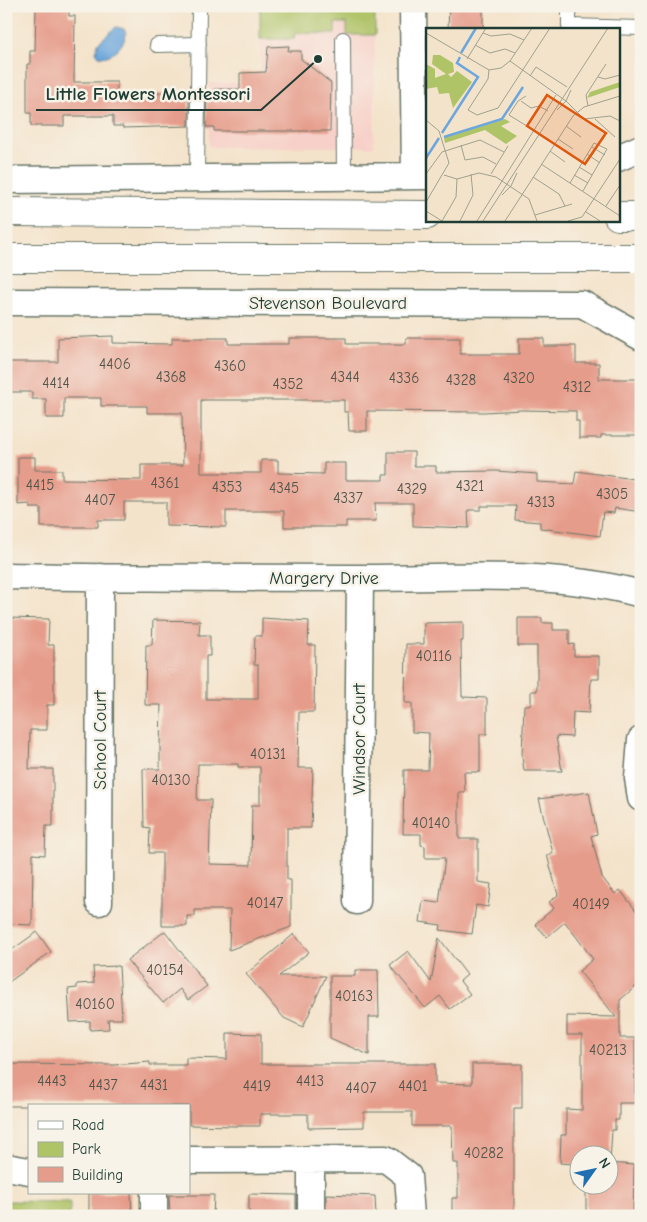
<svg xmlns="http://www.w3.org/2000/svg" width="647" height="1222" viewBox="0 0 647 1222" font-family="'Comic Neue',sans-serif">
<rect width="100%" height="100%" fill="#f7f3e8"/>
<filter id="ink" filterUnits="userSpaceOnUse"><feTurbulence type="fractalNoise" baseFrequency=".02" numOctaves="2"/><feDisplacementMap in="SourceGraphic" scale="10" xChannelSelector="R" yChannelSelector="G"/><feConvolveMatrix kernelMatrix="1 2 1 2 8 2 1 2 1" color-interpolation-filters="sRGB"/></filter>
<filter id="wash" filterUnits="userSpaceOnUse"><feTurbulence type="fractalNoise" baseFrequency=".0096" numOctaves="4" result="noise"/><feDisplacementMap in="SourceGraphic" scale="20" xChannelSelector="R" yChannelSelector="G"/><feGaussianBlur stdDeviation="1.12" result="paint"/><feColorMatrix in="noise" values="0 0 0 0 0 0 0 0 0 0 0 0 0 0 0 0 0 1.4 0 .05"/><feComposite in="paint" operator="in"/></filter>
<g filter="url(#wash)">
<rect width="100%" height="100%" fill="#f4e3cb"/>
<path fill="#f7d1c9" d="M260 6 375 12 374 147H209V83H261Z"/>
<path fill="#afc367" stroke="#67804e" d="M260 6H367L375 12V35H347V23H335V34L295 33 294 39H260Z
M6 1201 70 1202V1216H6Z"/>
<path fill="#6ca6dc" stroke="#467288" d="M116 27 124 29 126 33C126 44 110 60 99 56L96 52 98 43Z"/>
<g id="blocks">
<path fill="#e69c8b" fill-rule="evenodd" d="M36 6H69V16H75L74 82H117V93H189V126L123 128V126H113V116H64V126H31V113H27V64H30V51H35Z
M449 6H483V29H448Z
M289 46 288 51H301V59L331 83 330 131H214V127H206L207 93H214V89H240V73L266 72 268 47Z
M113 336V343L172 344V338H228V344H289V338H346V344H406V338H460V354H519V338H544V346H576V363H599V379H641V435H601V438H579V421H576V411L522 410 484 412 367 411V431H349L348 412H344V400H201V473H261V460H278V473L324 474V463H346V480H383V475H388V452H414V466H436V472L496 471 537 474V482L574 484 576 471 641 480V512L615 508 614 513 603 512 600 536 540 528V522L515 520 516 506H481V510H468L469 528 413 526V503H375L376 521H346V527H284V511H226V527L166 526V502H124V520H98V527H41V508H30V504L18 505V457H35V470H62V479L141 480V465H183L182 413H147V406H101V398H64V418H46V399H32V392H6V362H58V338Z
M6 618 49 619 48 645H54V705H47V730H30L29 769H53V826H46L45 855 33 854 32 925 6 924Z
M262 618 309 621 308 645H315L314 712H299L298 768H313L311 828H287V880H291V927L229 950 230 910H195V916H187V926H162V853H149L150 828 144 827 143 769H160V747L161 705H145L146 645H152L153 620 200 621 199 635H210V656H206V699H258V665H254L255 636H262ZM198 764H238V767H260V805H252L251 865 209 864 211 800H197Z
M518 618H542V623H553V630H569V645L574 644V656H599V679H591L589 713 573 712 572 737 556 736 562 771H524L522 756 524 705H531V691H537V646H518Z
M463 622V641H461L462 697 487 698V734H480V772H464L465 792H459V839H478V882L491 884 488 907 476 905 472 934 440 930 441 925 420 922 423 901 439 903 445 858H425V846L421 845V834H403L404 770H428L429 733 412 732V703H405L406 644H424V623Z
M589 792 597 834 591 836 602 877 615 894 620 890 641 917V982L620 1000V1038H635V1103H619V1120H615V1130H612L610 1163 634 1165 633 1216H586V1186L573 1185V1164L560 1163 561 1135H566V1109L582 1110V1035H567V1016L616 1017 579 971 593 959 565 922 547 937 535 924 554 908 549 902 558 895 547 855 553 853 539 799ZM580 1154H610V1184H580Z
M165 931 207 986 188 1000 180 989 163 1003 127 960Z
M37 932 51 952 6 984V954Z
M294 934 309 952 279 976H326L303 1027 284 1018 246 974Z
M439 938 467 975 460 981 470 994 450 1009 440 996 425 1008 390 965 408 951 431 982Z
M119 966 122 1019H108L109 1029 90 1030V1021L70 1022 68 989 77 988V984L94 983 93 967Z
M355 970H378L379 1017H369V1055L330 1038V976H355Z
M227 1033 261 1034V1064H435V1083L472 1084V1064H522V1108H514V1216H452V1198H458V1163H453L452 1126H412V1112H364V1127L308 1128V1114H260V1126H234L189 1125V1106H6V1064L114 1065 150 1062V1065H186V1058L227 1059Z
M89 1193H131L132 1216H89Z
M249 1194 296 1195V1216H249Z
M326 1194 375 1196 376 1216H326Z
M169 1195H214L213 1216 170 1215Z"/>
</g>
</g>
<g filter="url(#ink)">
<use href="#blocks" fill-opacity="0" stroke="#6a7769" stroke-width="1"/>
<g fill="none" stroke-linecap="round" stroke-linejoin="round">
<g stroke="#6a7769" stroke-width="16">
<path id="service" d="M569 6V26L641 28
M343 39 344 177
M157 45 199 44
M197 178 199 6"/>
</g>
<g stroke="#6a7769" stroke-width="29">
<path id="minor" d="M413 6 415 176
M618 158 641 148
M6 180 427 176
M6 302 582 304 641 337
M6 576C124 578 241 578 358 578 454 578 548 569 641 594
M641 740 638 778 641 798
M357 901 360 578
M99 902 100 577
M311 1159V1216
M189 1160 386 1159 408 1176 411 1216
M6 1167 29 1171
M154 1193V1216"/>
</g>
<g stroke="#6a7769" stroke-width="30">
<path id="primary" d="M6 212 427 215
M618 216H641
M6 258H641"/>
</g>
<use href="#service" stroke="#fff" stroke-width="14"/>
<use href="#minor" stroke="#fff" stroke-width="26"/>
<use href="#primary" stroke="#fff" stroke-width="28"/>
</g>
</g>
<g text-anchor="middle" stroke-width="5" stroke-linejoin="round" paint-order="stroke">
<g font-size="15" fill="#51554a">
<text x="115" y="369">4406</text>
<text x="230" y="371">4360</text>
<text x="171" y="382">4368</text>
<text x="345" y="382">4344</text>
<text x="404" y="383">4336</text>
<text x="519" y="383">4320</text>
<text x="461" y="385">4328</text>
<text x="56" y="388">4414</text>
<text x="288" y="389">4352</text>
<text x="577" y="392">4312</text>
<text x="165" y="488">4361</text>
<text x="40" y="490">4415</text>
<text x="470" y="491">4321</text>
<text x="227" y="492">4353</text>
<text x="284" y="493">4345</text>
<text x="412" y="494">4329</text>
<text x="612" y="499">4305</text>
<text x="348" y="503">4337</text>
<text x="100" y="505">4407</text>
<text x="541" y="507">4313</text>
<text x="434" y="661">40116</text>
<text x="268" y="759">40131</text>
<text x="171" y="785">40130</text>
<text x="431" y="828">40140</text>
<text x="265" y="908">40147</text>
<text x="591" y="909">40149</text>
<text x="165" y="975">40154</text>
<text x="354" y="1001">40163</text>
<text x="95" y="1009">40160</text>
<text x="608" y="1055">40213</text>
<text x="52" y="1086">4443</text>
<text x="310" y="1086">4413</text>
<text x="103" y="1090">4437</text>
<text x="154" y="1090">4431</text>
<text x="257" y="1091">4419</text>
<text x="413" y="1091">4401</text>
<text x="361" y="1093">4407</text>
<text x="484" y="1158">40282</text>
</g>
<g font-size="18" fill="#1f3d34" stroke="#f7f3e8">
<text x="328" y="309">Stevenson Boulevard</text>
<text x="324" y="584">Margery Drive</text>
<text transform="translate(359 739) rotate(-90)" y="6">Windsor Court</text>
<text transform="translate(100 740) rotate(-90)" y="6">School Court</text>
</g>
</g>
<g transform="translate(426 28)">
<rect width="194" height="194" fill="#f4e3cb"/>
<path d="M7 27H14L27 35 28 44 22 46 25 49 31 43 46 54 27 80 23 65 13 66 11 59 0 61V36L9 41V50L20 46 6 36ZM194 54V59L161 70 164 64ZM79 91 84 94 75 98 91 108 80 116 59 102 19 115 18 110Z" fill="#afc367"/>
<path fill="none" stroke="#6ca6dc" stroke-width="2.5" d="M35 25 50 0M16 105 52 49 31 35 34 29M18 109 76 91 97 59M0 130 13 110"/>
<path fill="none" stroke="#9fa18f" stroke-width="1" d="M0 5 63 42 75 40 84 33 106 0M57 5 65 8 84 6 98 12M49 17 64 25 79 21 89 25M41 31 60 0M84 33 140 73 158 91 184 88 194 93M63 42 62 51 42 82 51 87 72 80 124 0M104 48 110 39 141 59M172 49 179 51 194 47M100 68 92 73 83 87 109 103M95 73 105 80 113 78 122 83M162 78 160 67 180 36M131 82 140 73 145 62M169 91 189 109M0 92 13 103 23 135 0 174M140 98 155 109M132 111 147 121M35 117 39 132 57 129 70 136M166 119 179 127M124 123 139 134M161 126 174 135M115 136 194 188M153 139 166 147M0 146 16 124 54 112 78 124M65 146 82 118M18 147 31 151 53 145 70 149 103 171 111 193M148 147 162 155M107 149 133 166 139 178M144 155 168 115 181 121 157 163M76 167 85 158 91 145M180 178 194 157M0 183 16 193 30 169 31 151M160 184 174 193M109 187 146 176M34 193 47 167 45 146M51 193 130 67M57 193 182 0M79 193 147 88 158 79 194 68M142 193 156 189 194 131"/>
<path fill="#de580e" fill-opacity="0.15" stroke="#de580e" stroke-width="2.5" d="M121 67 180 105 159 136 101 98Z"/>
<rect width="194" height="194" fill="none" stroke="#1f3d34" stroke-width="2.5"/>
</g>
<path fill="none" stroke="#1f3d34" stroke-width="2" d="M318 59L261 110H36"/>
<circle fill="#1f3d34" stroke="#f7f3e8" stroke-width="2" cx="318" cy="59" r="5"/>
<g font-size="19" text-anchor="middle" font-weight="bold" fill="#1f3d34" stroke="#f7f3e8" stroke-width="5" stroke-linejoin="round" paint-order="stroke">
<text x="148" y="100">Little Flowers Montessori</text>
</g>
<rect width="647" height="1222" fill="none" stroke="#f7f3e8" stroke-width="25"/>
<rect x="28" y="1104" width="162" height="90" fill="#f7f3e8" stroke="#a1aaa0"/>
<rect x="38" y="1121" width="25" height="8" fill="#ffffff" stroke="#a1aaa0"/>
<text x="72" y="1130" font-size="15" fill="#1f3d34">Road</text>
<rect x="38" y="1142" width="25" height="15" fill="#afc367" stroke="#a1aaa0"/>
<text x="72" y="1154" font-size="15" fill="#1f3d34">Park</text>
<rect x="38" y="1167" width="25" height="15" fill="#e69c8b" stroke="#a1aaa0"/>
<text x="72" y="1180" font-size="15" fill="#1f3d34">Building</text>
<g transform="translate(594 1170) rotate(57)"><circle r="24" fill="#f7f3e8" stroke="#a1aaa0"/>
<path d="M0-4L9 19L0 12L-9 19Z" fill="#1f6fb2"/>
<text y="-8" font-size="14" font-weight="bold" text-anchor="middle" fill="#1f3d34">N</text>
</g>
</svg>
